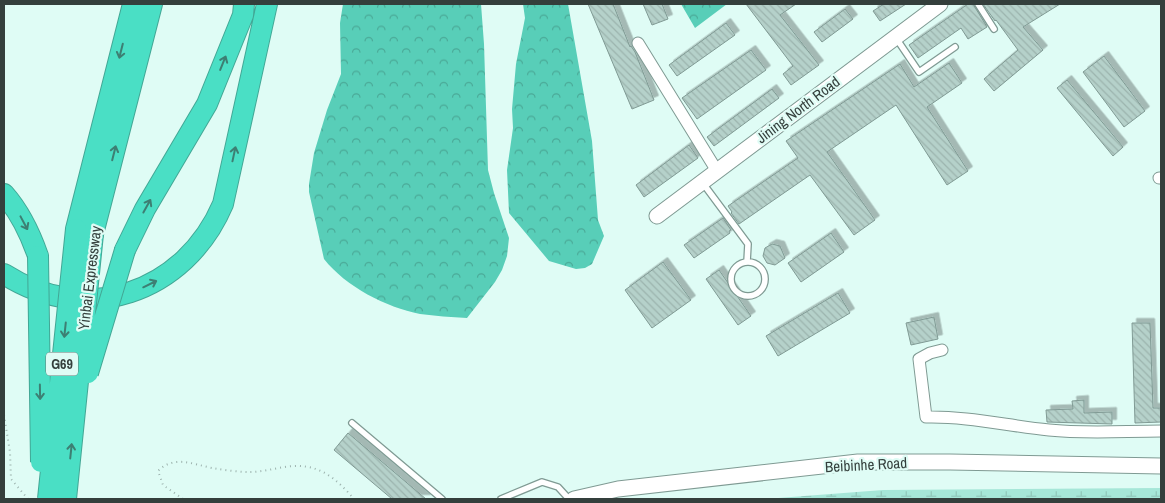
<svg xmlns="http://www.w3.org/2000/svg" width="1165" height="503" viewBox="0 0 1165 503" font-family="'Archivo Narrow',sans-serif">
<defs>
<pattern id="forest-crowns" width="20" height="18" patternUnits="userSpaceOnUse" patternTransform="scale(1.25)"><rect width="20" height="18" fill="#58ceb8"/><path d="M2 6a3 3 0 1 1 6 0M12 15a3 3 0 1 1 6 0" fill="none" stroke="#4aa997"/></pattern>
<pattern id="wetland-marsh" width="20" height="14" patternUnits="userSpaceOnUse" patternTransform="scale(1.25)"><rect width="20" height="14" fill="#a6e7d8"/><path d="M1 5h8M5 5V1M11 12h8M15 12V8" fill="none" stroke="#90c7ba"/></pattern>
<pattern id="building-back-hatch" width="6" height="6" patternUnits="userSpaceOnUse" patternTransform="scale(1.25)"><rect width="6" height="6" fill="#b5d1ca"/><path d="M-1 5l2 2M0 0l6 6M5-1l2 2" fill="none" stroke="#9cb4ae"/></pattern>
<filter id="shadow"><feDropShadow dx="4.5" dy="-4.5" stdDeviation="0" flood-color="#0004"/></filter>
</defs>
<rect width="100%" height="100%" fill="#dffcf5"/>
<path fill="url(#forest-crowns)" d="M343 4H481L484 44 488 170 494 193 509 238 507 256 502 270 495 282 467 318C451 317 435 316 420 314 386 307 346 287 324 259L309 192V184L314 153 327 110 341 74 340 23Z
M523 4H568L592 141 598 220 604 236 592 264 585 268 576 269 549 261 509 213 507 170 513 128 512 109 516 64 525 18Z
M681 4H727L695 28Z"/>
<path fill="url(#wetland-marsh)" d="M1161 488V499H765L883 490Z"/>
<path fill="url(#building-back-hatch)" stroke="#809a94" filter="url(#shadow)" d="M588 4H613L630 47 631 46 635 52 654 100 632 109Z
M643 4H662L668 19 652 25Z
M746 4H796L780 15 819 65 791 85 783 74 793 66Z
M884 4H906L880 21 873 11Z
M968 4H973L987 27 968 39 961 28 918 58 909 45Z
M983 4H1060L1023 27 1043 50 994 91 984 79 1018 50 996 20 995 21Z
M845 9 853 19 822 42 814 32Z
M726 23 735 35 677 76 669 65Z
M751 50 766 70 697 119 682 98Z
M1104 56 1145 111 1124 127 1083 72Z
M949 63 962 83 927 107 968 171 947 185 896 105 827 152 875 220 854 235 810 175 739 224 731 213 732 212 728 206 798 158 786 141 900 64 914 87Z
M1067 80 1123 147 1113 156 1057 88Z
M772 89 779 98 714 146 707 137Z
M689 145 698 158 644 197 636 185Z
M723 218 731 230 729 231 730 233 694 258 684 245Z
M831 233 844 252 801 282 788 263Z
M772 244 780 246 785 258 775 265 767 263 763 256 765 248Z
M663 262 691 300 652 328 625 290Z
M719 270 751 316 738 325 706 279Z
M838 293 850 313 778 356 766 336Z
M934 317 938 339 911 345 906 323Z
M1132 323H1150L1153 408H1161V422L1135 423Z
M1084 400V413L1112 412V424L1047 422 1046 410 1073 409 1072 401Z
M348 433 426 499H392L334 450Z"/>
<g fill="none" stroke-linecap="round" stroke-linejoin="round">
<g stroke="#7f9a93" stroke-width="8">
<path id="lane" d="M978 4 994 29
M896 38 919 72 955 47
M702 182 748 244 747 262
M731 279a17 17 0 1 1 34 0a17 17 0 1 1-34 0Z
M352 423 442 499
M501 499 542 482 558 487 569 499"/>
</g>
<g stroke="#7f9a93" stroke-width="13">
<path id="street" d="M638 43 717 171
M1159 178H1161
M942 350 930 353 919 359 926 417C968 416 1008 426 1049 430 1086 434 1124 431 1161 431"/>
</g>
<g stroke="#7f9a93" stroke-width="17">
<path id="secondary" d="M657 216 940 4
M574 499 618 489 858 462H950L1161 466"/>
</g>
<g stroke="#42a795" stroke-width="22">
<path id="highway" d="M4 194C20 212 30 233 38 256
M76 229 133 4
M93 234 152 4
M125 250 145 209 207 104 243 15 244 4
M4 274C86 327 185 293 223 204L267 4"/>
</g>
<path stroke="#9db3ae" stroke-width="2" stroke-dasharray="1 4" stroke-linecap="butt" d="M4 415 10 452 11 479 28 499
M183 499 163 485 158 471C174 455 192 464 212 468 224 470 238 472 250 472 269 472 288 463 308 467 327 470 342 485 354 499"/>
<use href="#lane" stroke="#fff" stroke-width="5.5"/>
<use href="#street" stroke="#fff" stroke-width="11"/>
<use href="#secondary" stroke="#fff" stroke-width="15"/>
<use href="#highway" stroke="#4adfc5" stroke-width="20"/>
<g stroke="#42a795" stroke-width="22" stroke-linecap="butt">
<path id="highway-bridge" d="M38 256 41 462
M88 373 125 250
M48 499 76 229
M66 499 93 234"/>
</g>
<use href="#highway-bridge" stroke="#4adfc5" stroke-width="20"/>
</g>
<defs><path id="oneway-shaft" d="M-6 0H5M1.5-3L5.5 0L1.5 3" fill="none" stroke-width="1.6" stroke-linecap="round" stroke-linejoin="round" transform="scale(1.25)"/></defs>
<g stroke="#3d7f73">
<use href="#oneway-shaft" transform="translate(121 51) rotate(104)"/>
<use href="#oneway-shaft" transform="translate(223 63) rotate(-68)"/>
<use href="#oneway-shaft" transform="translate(114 153) rotate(-76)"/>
<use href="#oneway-shaft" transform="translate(234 154) rotate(-78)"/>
<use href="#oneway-shaft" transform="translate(147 206) rotate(-61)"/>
<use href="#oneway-shaft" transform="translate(24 223) rotate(62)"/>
<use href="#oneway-shaft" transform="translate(150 284) rotate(-26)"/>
<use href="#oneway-shaft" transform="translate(65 330) rotate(96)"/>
<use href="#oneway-shaft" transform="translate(40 392) rotate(89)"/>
<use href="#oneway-shaft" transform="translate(71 451) rotate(-84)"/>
</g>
<g text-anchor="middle" stroke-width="4.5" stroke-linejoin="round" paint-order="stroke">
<rect fill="#dffcf5" stroke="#677874" stroke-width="1" x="46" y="352.5" width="32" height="23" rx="4"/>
<g font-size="14" font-weight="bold" fill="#343f3c">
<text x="62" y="369">G69</text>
</g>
<g font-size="15" fill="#343f3c" stroke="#dffcf5">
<text transform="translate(798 110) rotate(-37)" y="5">Jining North Road</text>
<text transform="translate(90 278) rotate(-83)" y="5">Yinbai Expressway</text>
<text transform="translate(866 465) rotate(-3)" y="5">Beibinhe Road</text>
</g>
</g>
<rect width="1165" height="503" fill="none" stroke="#343f3c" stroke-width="10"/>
</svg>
